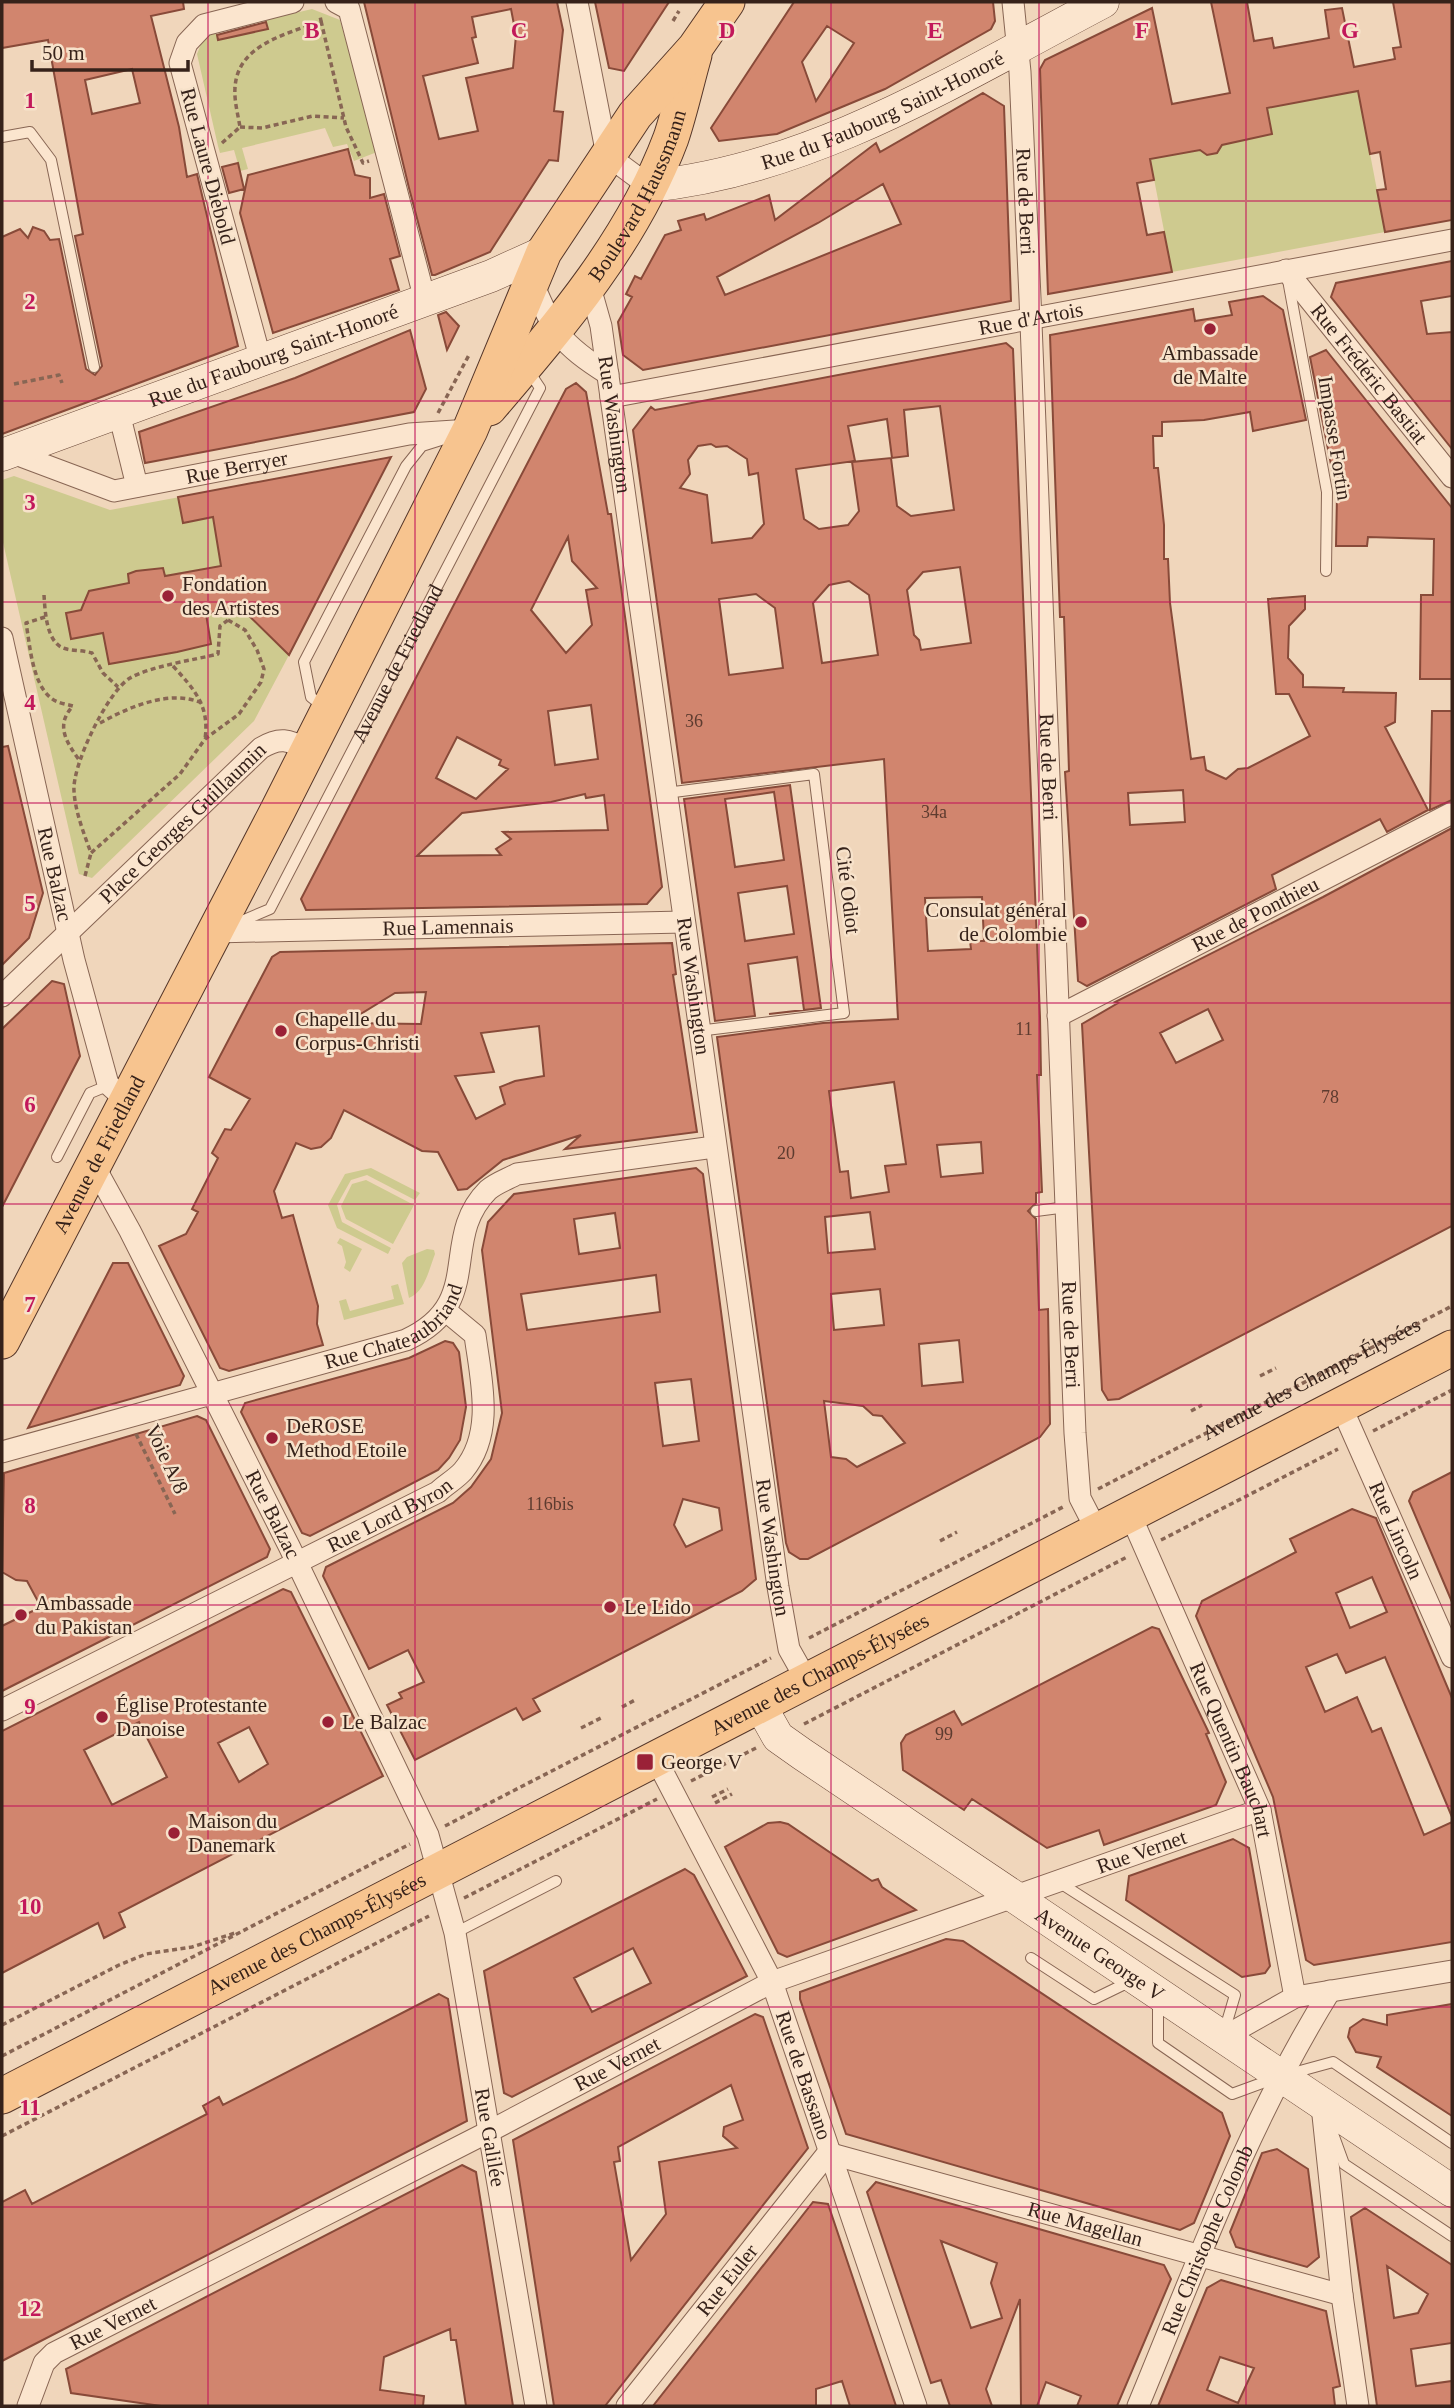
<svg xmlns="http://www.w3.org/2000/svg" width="1454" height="2408" viewBox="0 0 1454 2408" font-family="'Times New Roman',serif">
<rect width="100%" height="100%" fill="#f0d6bb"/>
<path fill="#ceca8f" d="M312 9 340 20 377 152 354 161 347 144 333 147 325 128 242 148 248 169 240 171 234 150 220 153 218 146 197 54 205 34 216 31 219 40 267 29 266 20Z
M1358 91 1385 232 1172 272 1149 153 1169 149 1171 155 1251 139 1267 108Z
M14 476 110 510 228 488 289 655 254 721 92 878 79 874 2 538V480Z
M371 1168 420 1193 415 1200 367 1175 351 1180 337 1205 342 1222 391 1248 388 1254 337 1228 328 1205 345 1174Z
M366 1180 414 1205 393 1244 346 1219 341 1206 352 1184Z
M340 1238 362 1249 350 1272 344 1268 346 1262 342 1246 337 1243Z
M427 1249 434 1250 435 1254C429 1269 425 1292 409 1298L402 1263 407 1257Z
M398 1284 404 1304 344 1320 339 1301 346 1299 350 1311 394 1299 391 1286Z"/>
<path fill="#d1856e" stroke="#884a39" stroke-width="2" fill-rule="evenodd" d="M2 2H183L184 9 151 16 179 127 187 177 197 174 238 346 2 434V237L20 229 28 238 33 227 44 231 50 240 59 239 86 369 95 375 102 366 75 236 83 234 48 40 2 48ZM132 69 140 103 92 114 85 80Z
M364 2H557L563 30 554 111 563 112 558 161 549 160 490 252 435 275H432L409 188ZM511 9 516 35 513 68 466 78 478 131 439 139 423 76 478 63 472 38 476 37 472 17Z
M595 2H669L624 71 609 68Z
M794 2H993L995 21 991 29 885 89 777 134 719 141 711 128ZM827 26 854 43 816 101 802 62Z
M1211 2H1247L1254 41 1272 38 1274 48 1329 38 1325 10 1342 8 1354 67 1395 59 1393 48 1401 47 1393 2H1452V220L1385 232 1377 190 1386 189 1380 152 1370 154 1358 91 1267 108 1272 134 1222 145 1217 153 1207 155 1200 150 1150 159 1154 180 1137 183 1147 235 1164 232 1172 272 1048 294 1040 69 1045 60 1152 8 1172 104 1230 93Z
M266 22 268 29 218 40 217 35Z
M983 93 1004 106 1011 301 643 370 623 355 618 322 632 297 626 294 635 276 641 279 665 235 681 230 678 221 704 214 706 220 769 195 775 220 876 143 880 152ZM883 184 901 224 725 295 717 277 818 223Z
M348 149 355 175 370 178V198L384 194 400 256 390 259 399 290 273 333 240 213 248 175Z
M238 163 244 189 229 193 222 167Z
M1452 261V296L1421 301 1427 334 1452 332V449L1331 297 1336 283Z
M1263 296 1283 310 1306 420 1253 431 1250 412 1204 420 1162 422V436H1153L1154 468H1158L1164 525V559H1168L1170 603 1191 759 1204 757 1206 770 1226 779 1238 769 1248 768 1310 736 1289 694H1276L1268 599 1305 596V609L1289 626 1288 658 1303 675V687L1344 688 1343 692 1396 693 1395 722 1385 727 1428 810 1387 832 1380 819 1272 875 1276 889 1087 986 1078 981 1065 772 1069 771 1064 617H1060L1050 335 1193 309 1195 321 1232 315 1229 302ZM1183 790 1185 822 1130 825 1128 793Z
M446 312 459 326 447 350 438 315Z
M410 330 426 389 414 412 145 463 139 432 295 378Z
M1006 343 1013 349 1040 1017 1041 1075H1037L1042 1192 1036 1193V1203L1028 1211 1036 1219 1039 1310 1048 1309 1050 1424 1040 1437 808 1559H800L789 1552 786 1543 717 1037 823 1023 898 1019 884 759 682 783 633 430 651 407 655 410ZM940 406 954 510 911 516 897 506 891 458 852 462 859 511 848 525 819 529 804 519 796 469 855 461 848 426 887 419 892 458 908 456 904 410ZM711 444 716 447 727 446 747 459 749 475 758 473 764 524 752 538 712 543 707 495 680 488 690 474 688 460 698 446ZM960 567 971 643 921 650 919 640 914 635 907 590 923 572ZM849 581 869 595 878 655 822 663 813 603 829 585ZM756 594 775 608 783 668 729 675 719 599ZM982 897 984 941H970L971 949 928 951 925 898ZM894 1082 906 1164 885 1166 889 1192 851 1198 848 1171 840 1172 829 1091ZM981 1142 983 1173 941 1177 937 1145ZM870 1212 875 1249 828 1253 825 1217ZM880 1289 884 1325 834 1330 831 1294ZM959 1340 963 1382 922 1386 919 1344ZM824 1401 863 1406 873 1415 882 1416 905 1443 857 1467 846 1459 831 1457Z
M1326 350 1452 508V679H1420L1421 595H1433L1434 539 1368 537 1367 546H1336L1337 495 1310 357Z
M576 383 586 392 608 514H611L662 887 647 904 306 910 301 899 566 389ZM568 537 572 561 597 588 586 590 592 625 566 653 531 610ZM591 705 598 759 555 765 548 711ZM457 737 501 760 499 765 508 769 476 799 436 778ZM585 794 586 798 604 795 608 830 503 832 511 839 496 849 501 855 417 856 462 813 551 802Z
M391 457 289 655 240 607 206 614 211 644 177 652 109 664 103 633 71 639 66 613 81 610 89 591 129 583 128 574 136 571 163 568 165 576 221 566 213 517 183 523 178 497Z
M1432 711H1452V800L1430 810Z
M8 746 43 893 29 938 2 965V747Z
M790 785 821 1008 769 1014 804 1010 797 957 748 964 755 1016 715 1021 684 799ZM774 792 784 860 735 867 725 799ZM787 886 794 934 745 941 738 893Z
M1452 828V1226L1119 1399 1108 1400 1102 1390 1082 1024 1118 1003 1115 1002 1323 897ZM1208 1009 1223 1040 1176 1063 1160 1033Z
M672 943 676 974 673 975 697 1132 565 1149 581 1135 503 1160 467 1189 458 1190 438 1152 422 1151 344 1110 331 1138 321 1147 311 1149 296 1143 274 1191 282 1218 293 1215 318 1306 317 1324 323 1345 229 1371 220 1368 159 1246 186 1234 198 1212 192 1209 218 1158 212 1153 225 1129 231 1130 250 1099 209 1077 272 957 280 952ZM426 992 421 1024 346 1023 395 993ZM539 1026 544 1076 515 1081 500 1087 505 1104 476 1119 455 1076 494 1072 481 1033Z
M52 981 64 984 80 1056 2 1207V1029Z
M696 1168 703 1174 756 1579 742 1591 533 1699 540 1711 523 1720 516 1708 415 1760 387 1705 402 1698 399 1693 424 1682 408 1650 369 1669 323 1576 326 1567 453 1503 471 1487 491 1459 502 1413 482 1250 488 1222 514 1194ZM615 1213 620 1248 579 1254 574 1219ZM656 1275 660 1312 527 1330 521 1294ZM691 1379 699 1441 663 1446 655 1383ZM683 1499 719 1508 722 1530 686 1547 674 1525Z
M113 1263H128L184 1376 180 1385 28 1428Z
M445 1341 453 1343 459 1352 466 1407 460 1440 449 1458 438 1470 363 1509 310 1536 302 1533 241 1412 245 1403 409 1358Z
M197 1416 206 1420 270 1549 267 1557 2 1691V1626L41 1607 27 1581 16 1580 2 1572 4 1473Z
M1452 1472V1602L1409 1501 1413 1492Z
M1352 1509 1376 1518 1452 1698V1817L1385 1657 1346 1673 1337 1654 1306 1667 1325 1712 1357 1697 1372 1732 1381 1728 1424 1835 1452 1822V1942L1314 1965 1306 1960 1273 1797 1196 1616 1202 1601 1296 1552 1290 1539ZM1372 1577 1387 1612 1350 1628 1336 1593Z
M283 1589 291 1592 383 1776 119 1913 125 1927 104 1938 98 1923 2 1973V1731ZM139 1722 167 1777 112 1805 84 1750ZM249 1727 268 1764 239 1782 218 1743Z
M1152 1627 1159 1629 1209 1733 1206 1734 1226 1782 1216 1805 1104 1845 1099 1830 1047 1848 972 1799 964 1810 903 1770 901 1743 906 1735 954 1711 962 1725Z
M780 1822 788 1824 872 1881 878 1879 882 1887 916 1910 787 1957 778 1953 725 1847 768 1823Z
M1233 1839 1249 1848 1270 1966 1265 1973 1242 1977 1126 1900 1129 1876Z
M685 1869 694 1875 747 1976 512 2097 504 2093 484 1971ZM633 1948 651 1983 592 2012 574 1978Z
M946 1939 963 1941 1222 2113 1230 2136 1194 2223 1180 2230 846 2134 800 1999V1992Z
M439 1994 448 1999 467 2121 2 2361V2202L25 2190 32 2204 207 2114 203 2106 219 2097 223 2105Z
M1452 2004V2116L1377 2067 1381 2057 1356 2052 1348 2037 1350 2028 1363 2019 1387 2025V2015Z
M755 2014 763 2017 808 2148 605 2406H554L513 2140ZM731 2085 743 2120 724 2127 723 2136 737 2148 659 2162 666 2214 631 2260 614 2162 620 2161 618 2147Z
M1277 2149 1308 2169 1319 2257 1307 2267 1236 2247 1230 2232 1262 2153Z
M462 2165 476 2172 513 2406H466L456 2340H451L450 2329 384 2357 380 2390 424 2396 423 2406H161L71 2393 66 2369Z
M876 2182 1164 2265 1171 2279 1117 2406H1077L1081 2396 1046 2382 1037 2406H1021L1020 2299 986 2389 992 2406H950L941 2380 931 2383 867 2192ZM941 2241 997 2263 991 2283 1002 2318 971 2328Z
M813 2202 828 2204 896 2406H850L842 2381 816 2389V2406H653Z
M1365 2208 1452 2265V2343L1411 2349 1416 2386 1452 2381V2406H1377L1351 2217ZM1387 2266 1428 2294 1418 2313 1394 2318Z
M1221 2280 1326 2311 1340 2386 1333 2388 1335 2406H1158L1207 2288ZM1220 2357 1254 2368 1238 2403 1207 2390Z"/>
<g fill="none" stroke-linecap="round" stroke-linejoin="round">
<g stroke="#886654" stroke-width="12">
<g id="lane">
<path d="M2 137 30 132 51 160 94 367"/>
<path d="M1288 280 1327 492 1326 571"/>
<path d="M325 708 311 697 304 662 406 466 422 446 441 440"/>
<path d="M666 793 814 774 844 1013 698 1031"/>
<path id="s2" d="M230 926 270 909 540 388 528 370"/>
<path d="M57 1157 90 1093 112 1084"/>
<path d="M1036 1211 1067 1207"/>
<path d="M1057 1881 1235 1995 1224 2032"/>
<path d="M455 1933 556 1881"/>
<path d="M1031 1958 1094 1999 1131 1981"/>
<path d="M1158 2001V2043L1232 2094 1273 2079"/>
<path d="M1289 2074 1333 2062 1452 2143"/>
<path d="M1332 2131 1344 2164 1452 2236"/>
</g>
</g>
<g stroke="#886654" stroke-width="23">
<g id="street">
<path d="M336 2 349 9 425 300"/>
<path d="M577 2 607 155 649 186"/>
<path id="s3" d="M1013 2 1020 72 1030 298 1075 1433 1080 1498 1097 1531"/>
<path id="s4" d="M1286 270 1452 477"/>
<path d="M532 281C553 332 561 344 608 374"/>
<path id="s5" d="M590 287 601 326 778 1587 789 1649 807 1681"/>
<path d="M261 361 180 63 187 43 204 25 293 2"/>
<path id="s6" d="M611 397 1452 240"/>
<path d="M119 413 137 486"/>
<path id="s7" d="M10 452 114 491 409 434 470 430"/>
<path id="s8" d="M2 638 74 960 108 1084 127 1101"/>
<path id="s9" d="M214 932 684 922"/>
<path id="s10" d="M2 996 261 748C279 737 289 739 307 750"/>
<path id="s11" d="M1058 1016 1452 813"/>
<path id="s12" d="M93 1164 130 1231 289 1546 428 1835 455 1933 536 2406"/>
<path id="s13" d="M1341 1406 1452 1657"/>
<path id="s14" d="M2 1452 406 1340C487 1303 438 1240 488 1190 496 1183 508 1179 517 1174L714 1147"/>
<path id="s15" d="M1130 1514 1260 1810 1295 1997"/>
<path id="s16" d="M2 1710 438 1492C445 1485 456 1479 463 1471 495 1433 481 1380 475 1335L446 1311"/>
<path id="s17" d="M656 1759 772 1982 916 2406"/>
<path d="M1222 2038 1295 1997 1452 1971"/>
<path d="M1322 2106 1342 2295 1358 2406"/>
<path id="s18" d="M28 2406 44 2363 54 2353 488 2132 772 1982 1260 1810"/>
<path id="s19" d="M627 2406 828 2153 1342 2295"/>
<path id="s20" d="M1138 2406C1196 2266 1249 2121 1330 1991"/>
</g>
</g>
<g stroke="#694737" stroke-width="33">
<g id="secondary">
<path id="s21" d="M649 186C813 170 960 77 1103 2"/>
<path id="s22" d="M2 455 491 276 544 252"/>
<path id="s23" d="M760 1705 778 1737 802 1754 1452 2191"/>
</g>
</g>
<g stroke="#553629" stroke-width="37">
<g id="primary">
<path id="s24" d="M489 408C560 325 632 242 671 138 680 111 686 83 694 55"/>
<path id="s25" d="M2 1341 277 812 470 430 544 252 635 115 695 48 727 2"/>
<path id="s26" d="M2 2096 1452 1348"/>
</g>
</g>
<g stroke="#886654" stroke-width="3.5" stroke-dasharray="5 3.5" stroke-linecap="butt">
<path d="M321 21 346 127 363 163 369 161"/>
<path d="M673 21 679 11"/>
<path d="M240 127 262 128 313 116 344 118"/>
<path d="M222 143 240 127C238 115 234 100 235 88 237 44 288 34 321 21L320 16"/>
<path d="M14 384 59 375 62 383"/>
<path d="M438 413 469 355"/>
<path d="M44 595C45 610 46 641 63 648 71 651 83 650 92 653L103 673 118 687"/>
<path d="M45 617 26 623C30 645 32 683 51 698 57 703 66 704 73 706 55 725 66 742 80 761"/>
<path d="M228 620 245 630 257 650 264 669 261 682 239 714 205 739 180 774 91 853C84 834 75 811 74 791 72 765 108 691 130 678 151 666 194 660 218 654L220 626Z"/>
<path d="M173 666C194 689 210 706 205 739"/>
<path d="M100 723C129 707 170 689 202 703"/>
<path d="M85 876 91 853"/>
<path d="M1260 1376 1276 1368"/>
<path d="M1191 1411 1202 1405"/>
<path d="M1373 1431 1452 1390"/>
<path d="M136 1434 175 1514"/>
<path id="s1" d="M1098 1489 1452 1306"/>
<path d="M1161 1540 1338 1449"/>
<path d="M940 1541 957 1532"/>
<path d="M809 1638 1063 1507"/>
<path d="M622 1707 635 1700"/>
<path d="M804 1724 1127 1557"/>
<path d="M581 1728 603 1717"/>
<path d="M691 1781 756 1748"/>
<path d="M712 1797 728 1789"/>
<path d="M715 1803 732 1794"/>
<path d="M445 1826 771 1658"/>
<path d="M464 1898 657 1799"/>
<path d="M2 2025 119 1965 146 1954 192 1947 235 1933"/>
<path d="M2 2056 410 1844"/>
<path d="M2 2136 429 1916"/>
</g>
<use href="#lane" stroke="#fbe5ce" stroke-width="10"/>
<use href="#street" stroke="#fbe5ce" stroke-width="21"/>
<use href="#secondary" stroke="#fbe5ce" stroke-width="32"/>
<use href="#primary" stroke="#f7c48f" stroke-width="35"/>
</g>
<path fill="none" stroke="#c2185b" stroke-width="2" stroke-opacity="0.55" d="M208 2V2406M415 2V2406M623 2V2406M831 2V2406M1039 2V2406M1246 2V2406M2 201H1452M2 401H1452M2 602H1452M2 803H1452M2 1003H1452M2 1204H1452M2 1405H1452M2 1605H1452M2 1806H1452M2 2007H1452M2 2207H1452"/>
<g fill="#9a2137" stroke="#f7e2ca" stroke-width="2.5">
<circle cx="1210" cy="329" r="7"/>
<circle cx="168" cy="596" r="7"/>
<circle cx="1081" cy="922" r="7"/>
<circle cx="281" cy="1031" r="7"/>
<circle cx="272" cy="1438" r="7"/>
<circle cx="610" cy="1607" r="7"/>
<circle cx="21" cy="1615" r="7"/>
<circle cx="102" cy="1717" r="7"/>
<circle cx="328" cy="1722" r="7"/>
<rect x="636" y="1753" width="18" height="18" rx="3.5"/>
<circle cx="174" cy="1833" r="7"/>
</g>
<g text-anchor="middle" stroke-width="5" stroke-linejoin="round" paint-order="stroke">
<g font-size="18" fill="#5d3b2f">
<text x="694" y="727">36</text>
<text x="934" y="818">34a</text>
<text x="1024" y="1035">11</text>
<text x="1330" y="1103">78</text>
<text x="786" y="1159">20</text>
<text x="550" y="1510">116bis</text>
<text x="944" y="1740">99</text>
</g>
<g font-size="21" fill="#36221a" stroke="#f7e2ca">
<text dy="7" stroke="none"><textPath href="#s21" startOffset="247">Rue du Faubourg Saint-Honoré</textPath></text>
<text transform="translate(208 166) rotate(75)" y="7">Rue Laure Diebold</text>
<text dy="7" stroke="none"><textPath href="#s24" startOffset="261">Boulevard Haussmann</textPath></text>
<text dy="7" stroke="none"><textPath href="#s3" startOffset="200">Rue de Berri</textPath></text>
<text dy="7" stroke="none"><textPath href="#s6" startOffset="427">Rue d'Artois</textPath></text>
<text dy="7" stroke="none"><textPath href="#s22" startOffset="289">Rue du Faubourg Saint-Honoré</textPath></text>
<text dy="7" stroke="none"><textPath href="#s4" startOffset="133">Rue Frédéric Bastiat</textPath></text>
<text dy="7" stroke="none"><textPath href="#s5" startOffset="140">Rue Washington</textPath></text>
<text transform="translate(1335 438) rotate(81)" y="7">Impasse Fortin</text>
<text dy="7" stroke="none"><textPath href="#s7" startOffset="236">Rue Berryer</textPath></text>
<text dy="7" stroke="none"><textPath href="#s2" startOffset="320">Avenue de Friedland</textPath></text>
<text dy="7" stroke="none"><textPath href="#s3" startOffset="766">Rue de Berri</textPath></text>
<text dy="7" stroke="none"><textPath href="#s10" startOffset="250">Place Georges Guillaumin</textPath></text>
<text dy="7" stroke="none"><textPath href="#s8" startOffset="242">Rue Balzac</textPath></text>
<text transform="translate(848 890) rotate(83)" y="7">Cité Odiot</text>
<text dy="7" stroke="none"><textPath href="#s11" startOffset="222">Rue de Ponthieu</textPath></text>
<text dy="7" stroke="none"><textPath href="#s9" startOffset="234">Rue Lamennais</textPath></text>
<text dy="7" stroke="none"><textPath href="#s5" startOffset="707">Rue Washington</textPath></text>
<text dy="7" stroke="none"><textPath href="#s25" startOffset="210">Avenue de Friedland</textPath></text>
<text dy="7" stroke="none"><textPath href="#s14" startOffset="416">Rue Chateaubriand</textPath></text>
<text dy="7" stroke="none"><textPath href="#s3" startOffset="1334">Rue de Berri</textPath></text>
<text dy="7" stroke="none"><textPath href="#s1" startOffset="240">Avenue des Champs-Élysées</textPath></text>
<text transform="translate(167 1459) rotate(65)" y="7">Voie A/8</text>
<text dy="7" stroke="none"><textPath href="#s12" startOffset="394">Rue Balzac</textPath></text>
<text dy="7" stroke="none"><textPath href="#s16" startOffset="434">Rue Lord Byron</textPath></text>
<text dy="7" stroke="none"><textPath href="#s13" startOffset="136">Rue Lincoln</textPath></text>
<text dy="7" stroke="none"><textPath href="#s5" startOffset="1274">Rue Washington</textPath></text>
<text dy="7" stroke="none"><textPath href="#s26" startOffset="920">Avenue des Champs-Élysées</textPath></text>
<text dy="7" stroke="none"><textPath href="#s15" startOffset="257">Rue Quentin Bauchart</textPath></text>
<text dy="7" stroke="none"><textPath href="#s18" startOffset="1260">Rue Vernet</textPath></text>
<text dy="7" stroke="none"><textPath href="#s26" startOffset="354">Avenue des Champs-Élysées</textPath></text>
<text dy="7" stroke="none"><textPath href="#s23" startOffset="425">Avenue George V</textPath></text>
<text dy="7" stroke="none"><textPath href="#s18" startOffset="693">Rue Vernet</textPath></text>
<text dy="7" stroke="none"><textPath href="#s17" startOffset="350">Rue de Bassano</textPath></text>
<text dy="7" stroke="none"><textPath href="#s12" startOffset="1059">Rue Galilée</textPath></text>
<text dy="7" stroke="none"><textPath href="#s19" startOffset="590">Rue Magellan</textPath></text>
<text dy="7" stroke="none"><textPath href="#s20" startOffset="180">Rue Christophe Colomb</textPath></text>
<text dy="7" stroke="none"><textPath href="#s19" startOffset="161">Rue Euler</textPath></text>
<text dy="7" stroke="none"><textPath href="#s18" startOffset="126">Rue Vernet</textPath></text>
</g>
<g font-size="21" fill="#36221a" stroke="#f7e2ca" text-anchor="start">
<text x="1210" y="360" text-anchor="middle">Ambassade<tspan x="1210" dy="24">de Malte</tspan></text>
<text x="182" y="591">Fondation<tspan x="182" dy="24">des Artistes</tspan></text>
<text x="1067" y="917" text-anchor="end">Consulat général<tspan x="1067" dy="24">de Colombie</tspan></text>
<text x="295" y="1026">Chapelle du<tspan x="295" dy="24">Corpus-Christi</tspan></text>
<text x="286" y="1433">DeROSE<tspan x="286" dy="24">Method Etoile</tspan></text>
<text x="35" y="1610">Ambassade<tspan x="35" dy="24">du Pakistan</tspan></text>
<text x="624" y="1614">Le Lido</text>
<text x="116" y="1712">Église Protestante<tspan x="116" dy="24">Danoise</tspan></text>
<text x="342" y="1729">Le Balzac</text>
<text x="661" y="1769">George V</text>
<text x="188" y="1828">Maison du<tspan x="188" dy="24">Danemark</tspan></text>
</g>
</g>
<g font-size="23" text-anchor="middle" font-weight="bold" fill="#c2185b" stroke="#f7e2ca" stroke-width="5" stroke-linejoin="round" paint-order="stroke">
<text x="312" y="38">B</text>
<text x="519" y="38">C</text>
<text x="727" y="38">D</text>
<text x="935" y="38">E</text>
<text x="1142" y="38">F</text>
<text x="1350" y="38">G</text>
<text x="30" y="108">1</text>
<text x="30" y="309">2</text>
<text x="30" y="510">3</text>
<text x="30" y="710">4</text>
<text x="30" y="911">5</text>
<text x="30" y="1112">6</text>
<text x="30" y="1312">7</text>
<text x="30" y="1513">8</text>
<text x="30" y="1714">9</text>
<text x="30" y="1914">10</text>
<text x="30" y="2115">11</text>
<text x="30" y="2316">12</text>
</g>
<rect width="1454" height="2408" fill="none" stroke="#36221a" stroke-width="7"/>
<path d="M32 60v10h156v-10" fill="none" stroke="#36221a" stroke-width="3.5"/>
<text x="42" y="60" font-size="21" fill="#36221a" stroke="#f7e2ca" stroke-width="5" paint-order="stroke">50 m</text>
</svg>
